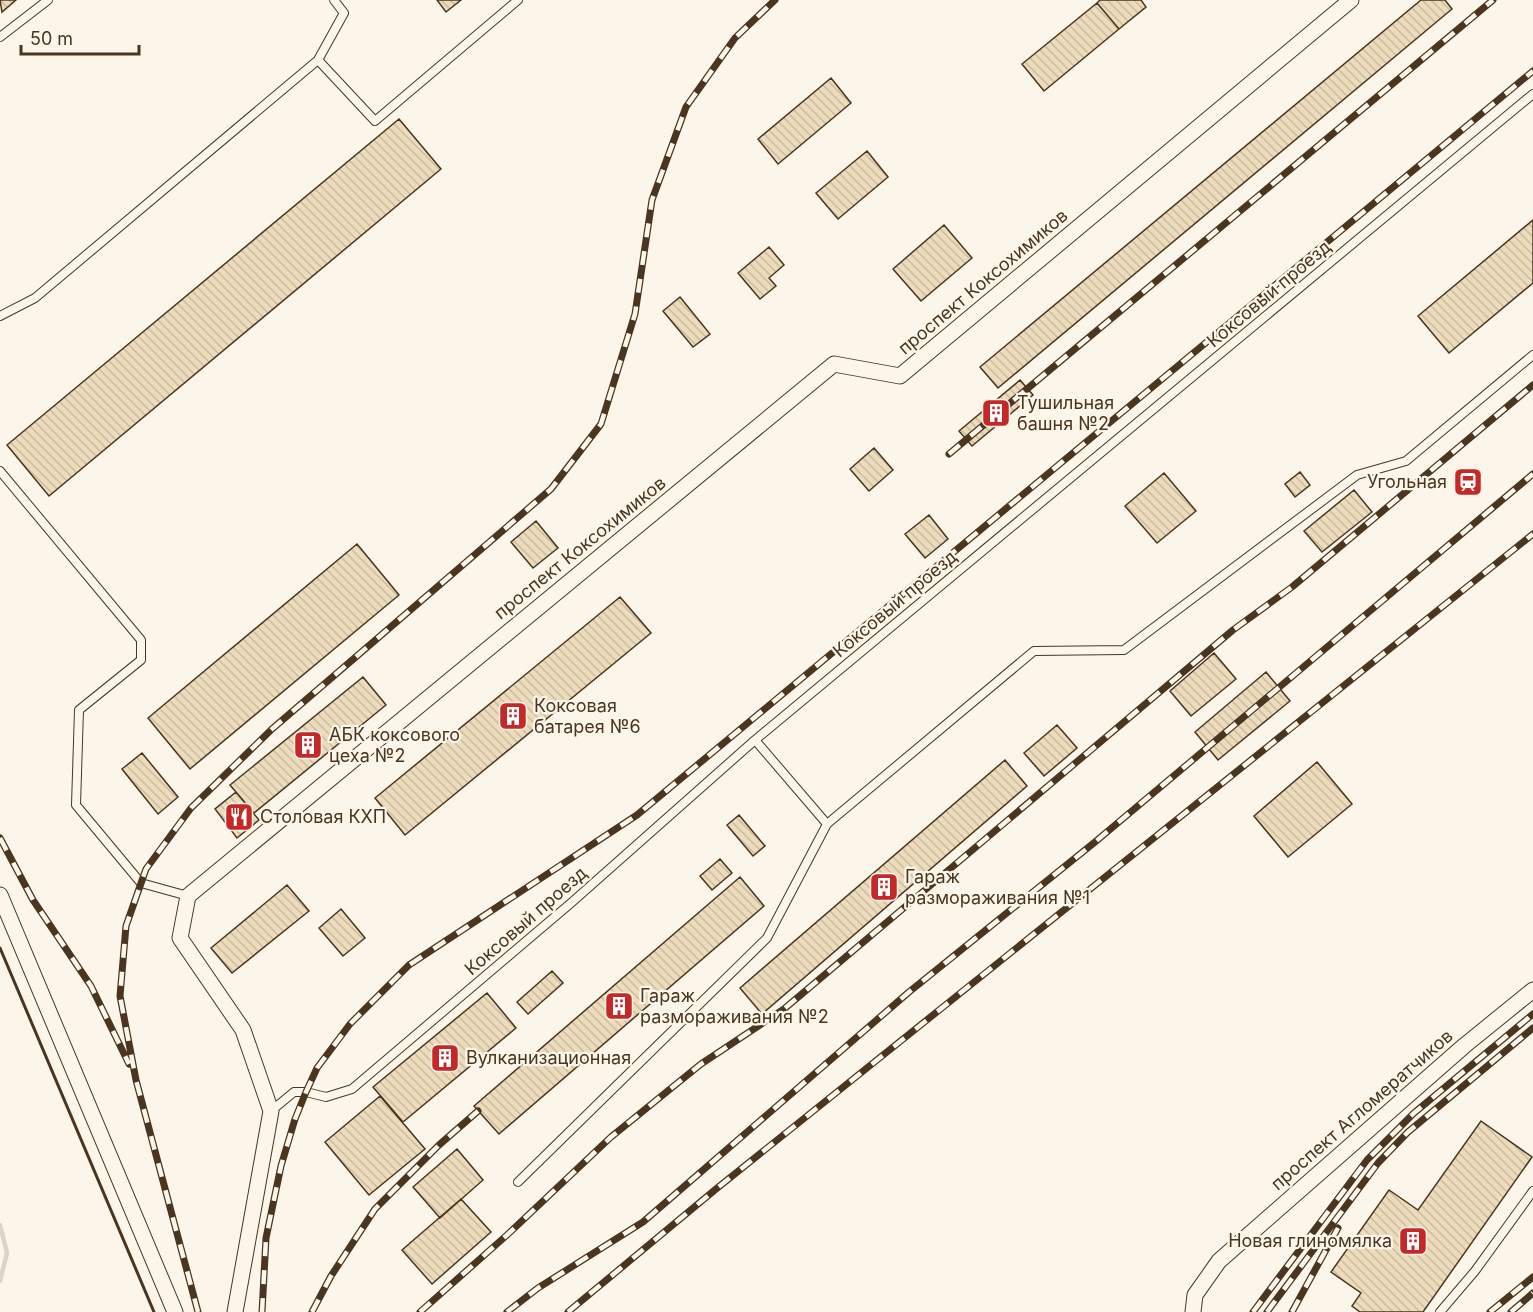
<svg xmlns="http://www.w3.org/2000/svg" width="1533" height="1312" viewBox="0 0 1533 1312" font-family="Inter,sans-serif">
<defs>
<pattern id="building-back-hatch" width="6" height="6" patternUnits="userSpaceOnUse" patternTransform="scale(1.5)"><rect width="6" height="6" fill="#ecdcbc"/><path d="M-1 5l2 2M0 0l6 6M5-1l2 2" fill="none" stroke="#ccbda1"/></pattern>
</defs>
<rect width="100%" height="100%" fill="#fbf6e9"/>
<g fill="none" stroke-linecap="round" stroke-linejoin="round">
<path stroke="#dcd4c6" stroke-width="4.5" d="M0 1225 7 1253 0 1281"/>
</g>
<path fill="url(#building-back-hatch)" stroke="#4a3520" stroke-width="1.5" d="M0 0H16L2 12Z
M437 0H461L446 12Z
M1100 0H1141L1146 7 1119 29 1097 3Z
M1421 0H1445L1452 9 998 388 980 367Z
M1097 3 1119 29 1044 91 1022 64Z
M831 78 851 103 778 164 758 139Z
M399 119 441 169 49 496 7 445Z
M867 151 888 177 838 219 816 193Z
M1533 220V283L1449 353 1418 316Z
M944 225 972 258 921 301 893 269Z
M769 247 784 265 769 278 776 286 760 299 738 273Z
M680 297 710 334 693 347 663 311Z
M1020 380 1033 395 972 446 959 431Z
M874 448 893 470 869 491 850 469Z
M1300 472 1310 485 1295 497 1285 484Z
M1164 473 1196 511 1157 543 1125 506Z
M1354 490 1372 512 1322 552 1304 531Z
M929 515 948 539 925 558 905 534Z
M536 521 558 548 533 568 511 542Z
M357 544 399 595 190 769 148 718Z
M620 597 651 633 405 835 375 798Z
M1214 653 1236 679 1191 716 1170 691Z
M1266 672 1290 701 1218 760 1195 732Z
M363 677 386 705 254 813 230 785Z
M1057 725 1077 748 1044 776 1024 753Z
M142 753 178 797 158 814 122 769Z
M1005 760 1027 786 762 1014 740 988Z
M1317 762 1352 804 1288 857 1254 816Z
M236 792 259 820 237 838 215 809Z
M739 815 765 846 753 856 727 825Z
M720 859 732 873 712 890 700 876Z
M740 877 764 906 499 1134 474 1106Z
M287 885 309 911 232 973 211 948Z
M341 909 365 938 343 956 319 928Z
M552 971 563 983 528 1014 517 1002Z
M487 993 516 1028 403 1122 373 1087Z
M380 1096 425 1149 369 1195 325 1142Z
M1481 1121 1532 1157 1423 1312H1360L1352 1306 1361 1293 1331 1272 1389 1190 1418 1210Z
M457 1149 483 1180 440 1218 413 1187Z
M461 1199 491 1232 432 1284 402 1250Z"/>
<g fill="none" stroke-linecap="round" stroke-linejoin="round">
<g stroke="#4a3520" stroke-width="10">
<path id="lane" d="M0 37 48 0
M318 60 375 121 518 0
M0 316 35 298 318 60 344 13 334 0
M0 471 141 640V660L79 710 76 805 141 883 188 896
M755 740 827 824
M271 1111 294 1092H306L326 1097 352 1089 571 903 755 740 1533 94
M518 1182 767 938 827 824 1034 651 1124 650 1357 475 1406 461 1533 355
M1440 1312 1475 1271 1533 1191"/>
</g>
<g stroke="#4a3520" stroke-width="17">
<path id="street" d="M0 895 175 1312
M235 1312 271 1111 243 1030 180 938 188 896 834 364 900 376 1351 0
M1193 1312 1195 1295 1219 1261 1464 1046 1533 990"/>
</g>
<use href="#lane" stroke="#fbf6e9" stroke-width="8"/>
<use href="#street" stroke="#fbf6e9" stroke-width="15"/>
<g stroke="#4a3520" stroke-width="7">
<path id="rail" d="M949 454 1493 0
M0 838 33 900 91 986 129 1064
M198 1312 136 1080 120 996 126 926 146 869 191 808 272 729 551 489 601 424 635 314 652 200 686 107 735 38 775 0
M262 1312 266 1238 281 1166 295 1119 306 1092 317 1068 350 1024 409 965 637 815 1533 71
M312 1312 331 1276 375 1209 439 1145 478 1111
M420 1312 507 1235 611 1137 701 1064 784 1009 1233 630 1292 587 1533 385
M507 1312 538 1288 643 1222 909 992 1095 842 1533 474
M568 1312 716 1189 1533 534
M1253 1312 1367 1160 1414 1113 1533 1014
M1267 1312 1378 1163 1408 1132 1533 1028
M1292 1312 1338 1228
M1490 1312 1533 1277
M1511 1312 1533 1293"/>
</g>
<use href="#rail" stroke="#fbf6e9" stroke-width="4.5" stroke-dasharray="14" stroke-linecap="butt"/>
<path stroke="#4a3520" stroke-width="3" d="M0 948 154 1312"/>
</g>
<defs>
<g id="building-square" transform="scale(1.5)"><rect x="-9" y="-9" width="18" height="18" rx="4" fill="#c62828" stroke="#fbf6e9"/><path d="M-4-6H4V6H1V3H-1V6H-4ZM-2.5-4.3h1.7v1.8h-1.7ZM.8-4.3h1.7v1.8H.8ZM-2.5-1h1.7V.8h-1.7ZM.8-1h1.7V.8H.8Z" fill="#fff"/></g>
<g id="station-square" transform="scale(1.5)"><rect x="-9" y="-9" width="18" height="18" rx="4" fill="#c62828" stroke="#fbf6e9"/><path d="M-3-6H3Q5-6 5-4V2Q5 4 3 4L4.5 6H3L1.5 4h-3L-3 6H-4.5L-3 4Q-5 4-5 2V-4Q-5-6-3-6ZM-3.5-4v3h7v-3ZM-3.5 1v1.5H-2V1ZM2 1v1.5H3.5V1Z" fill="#fff"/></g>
<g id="restaurant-square" transform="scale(1.5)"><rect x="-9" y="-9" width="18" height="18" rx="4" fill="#c62828" stroke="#fbf6e9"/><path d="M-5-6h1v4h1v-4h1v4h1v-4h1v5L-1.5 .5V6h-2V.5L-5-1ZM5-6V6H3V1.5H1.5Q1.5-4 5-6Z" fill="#fff"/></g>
</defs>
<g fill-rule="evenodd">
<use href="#building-square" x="996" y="413"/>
<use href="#station-square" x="1468" y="482"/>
<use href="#building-square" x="513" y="716"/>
<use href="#building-square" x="308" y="745"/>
<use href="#restaurant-square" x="239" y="817"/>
<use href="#building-square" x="884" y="887"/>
<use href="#building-square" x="619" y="1006"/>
<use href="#building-square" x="445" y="1058"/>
<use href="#building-square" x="1413" y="1241"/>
</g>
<g text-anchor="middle" stroke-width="4.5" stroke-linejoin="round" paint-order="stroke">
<g font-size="18" fill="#4a3520" stroke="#fbf6e9">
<text transform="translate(983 282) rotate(-40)" y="6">проспект Коксохимиков</text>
<text transform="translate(1269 294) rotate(-40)" y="6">Коксовый проезд</text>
<text transform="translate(580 548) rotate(-39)" y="6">проспект Коксохимиков</text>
<text transform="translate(895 604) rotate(-40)" y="6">Коксовый проезд</text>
<text transform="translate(526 921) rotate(-41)" y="6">Коксовый проезд</text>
<text transform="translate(1362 1110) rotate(-41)" y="6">проспект Агломератчиков</text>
</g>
<g font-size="18" fill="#4a3520" stroke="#fbf6e9" text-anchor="start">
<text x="1017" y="409">Тушильная<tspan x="1017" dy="21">башня №2</tspan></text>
<text x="1447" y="488" text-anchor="end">Угольная</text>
<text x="534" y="712">Коксовая<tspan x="534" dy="21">батарея №6</tspan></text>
<text x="329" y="741">АБК коксового<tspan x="329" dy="21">цеха №2</tspan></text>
<text x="260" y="823">Столовая КХП</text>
<text x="905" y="883">Гараж<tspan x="905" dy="21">размораживания №1</tspan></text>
<text x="640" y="1002">Гараж<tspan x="640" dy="21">размораживания №2</tspan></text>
<text x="466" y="1064">Вулканизационная</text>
<text x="1392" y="1247" text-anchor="end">Новая глиномялка</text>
</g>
</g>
<path d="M21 45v9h118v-9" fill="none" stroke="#4a3520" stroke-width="3"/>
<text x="30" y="45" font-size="18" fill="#4a3520" stroke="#fbf6e9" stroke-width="4.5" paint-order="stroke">50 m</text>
</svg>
